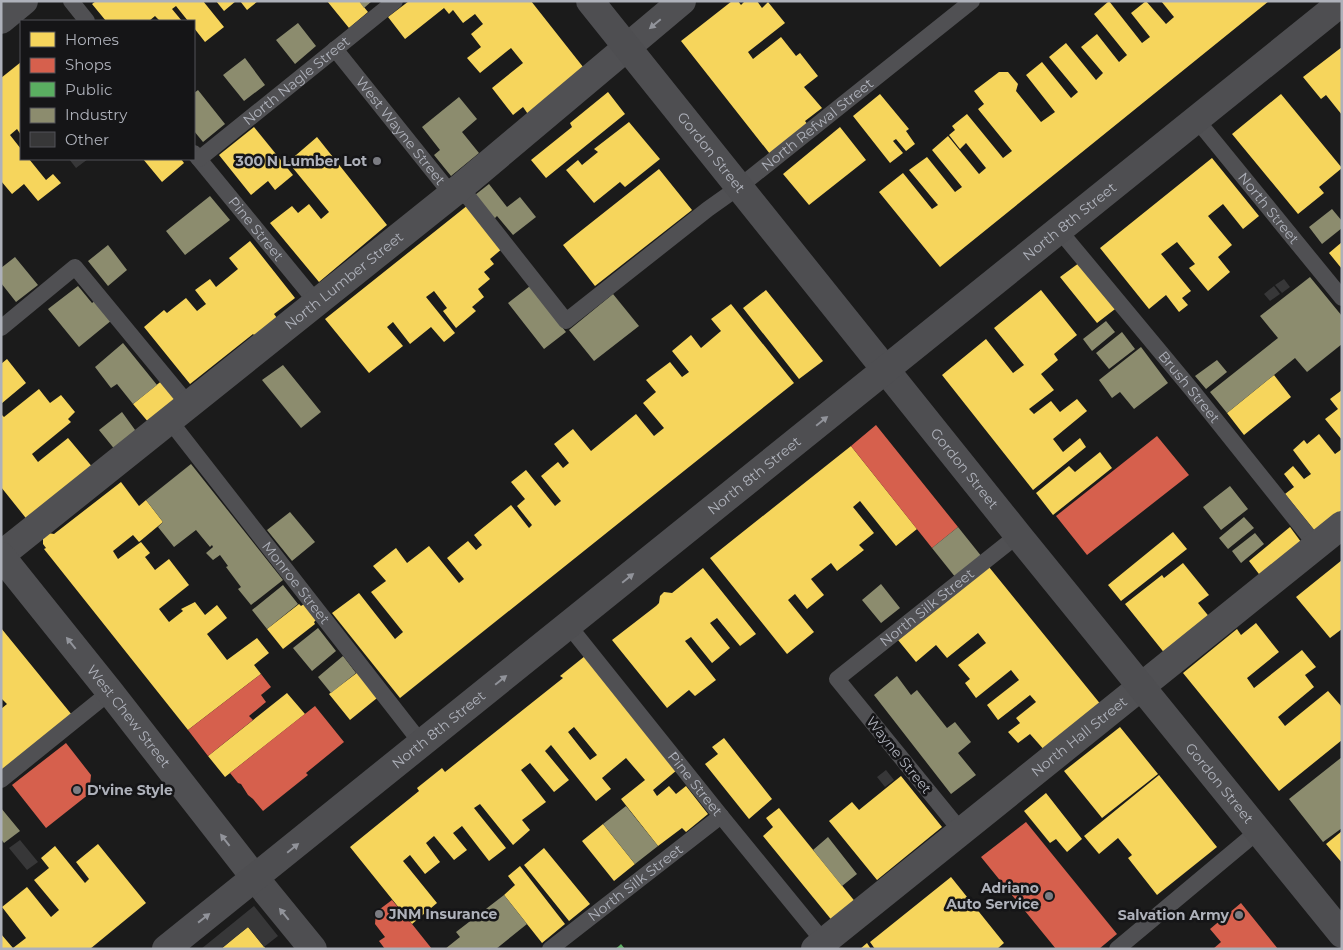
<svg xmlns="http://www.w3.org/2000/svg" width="1343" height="950" viewBox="0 0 1343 950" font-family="Montserrat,sans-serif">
<rect width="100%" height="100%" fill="#1b1b1b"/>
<path fill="#f6d55c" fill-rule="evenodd" d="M96 1H203L224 27 205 42 194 28V21H188L176 6 172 9 182 21H160L155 16 149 21H106L92 4Z
M216 1H236L224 11Z
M240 1H258L247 10Z
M327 1H359L368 12 349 28Z
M409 1H531L587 72 530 117 523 107 513 115 492 88 523 63 511 48 480 73 467 58 481 47 471 34 483 24 475 14 463 23 453 10 449 14 444 8 405 39 388 17Z
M732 1H738L741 5 745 1H757L762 8 768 2 785 23 748 52 753 59 781 37 796 56 800 53 818 76 804 87 822 108 805 121 808 125 770 154 681 41Z
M1109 1 1142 43 1150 37 1131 13 1146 1 1166 24 1174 17 1161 1H1269L940 267 879 192 903 173 932 209 938 205 909 170 927 157 955 192 962 187 932 150 948 136 979 174 986 168 966 143 960 149 949 135 955 130 952 126 967 114 1003 158 1012 151 978 109 984 104 974 91 999 72H1008L1018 84 1016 91 1041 122 1055 112 1026 75 1042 62 1071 98 1078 92 1049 57 1066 43 1096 80 1103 73 1081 47 1097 34 1119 62 1127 55 1094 14Z
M1342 47V115L1326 95 1321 99 1303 77Z
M21 62V135L17 129 10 135 21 149V159H29L46 180 53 174 61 183 38 201 24 184 12 194 1 181V78Z
M608 92 625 114 546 178 531 160 572 127 570 123Z
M880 94 909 129 906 131 915 144 906 151 896 139 893 141 903 153 890 163 853 116Z
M1281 94 1342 168 1319 187 1324 193 1298 214 1232 134Z
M629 122 660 159 625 187 620 182 594 203 566 170 578 160 582 165 598 152 594 149Z
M254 127 293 175 275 190 268 181 251 195 219 155Z
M840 127 866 160 809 205 783 174Z
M317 137 387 225 319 282 270 223 292 206 298 213 309 204 321 219 329 212 288 162Z
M1212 158 1259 216 1243 229 1223 204 1208 216 1232 245 1218 257 1230 272 1208 291 1189 268 1195 264 1177 242 1161 254 1191 291 1182 298 1188 305 1179 312 1166 295 1149 309 1100 248Z
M143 159H181L184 163 162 182Z
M659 169 692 210 595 286 563 245Z
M468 205 503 248 490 259 494 264 484 272 490 279 478 289 484 297 472 307 476 311 456 328 443 311 447 308 434 291 426 297 455 333 444 342 431 327 410 344 393 322 387 327 403 346 369 373 325 319Z
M250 241 295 298 274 314 280 322 258 339 253 334 190 384 144 327 164 310 167 313 186 298 197 311 206 304 195 290 210 279 216 287 238 269 229 258Z
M1342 242V269L1329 253Z
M1083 260 1119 306 1097 323 1060 277Z
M766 290 823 361 799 379 743 308Z
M1041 290 1077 335 1054 354 1058 360 1041 374 1054 390 1029 409 1034 414 1051 401 1060 412 1077 399 1087 411 1053 439 1063 452 1080 438 1086 447 1033 490 942 375 986 339 1013 373 1024 365 994 328Z
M731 304 794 383 400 698 332 613 359 593 395 639 403 632 371 592 386 581 373 566 396 548 407 563 429 546 459 583 464 579 447 558 468 541 476 550 482 545 474 535 511 505 529 528 532 525 517 506 525 499 511 482 526 470 555 506 561 501 541 476 558 462 563 468 569 463 554 444 573 429 591 451 636 414 654 436 664 428 643 403 656 392 646 380 670 362 682 377 689 372 672 351 691 335 701 348 721 331 711 319Z
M7 359 26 383 1 404V364Z
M1274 375 1291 397 1244 435 1227 413Z
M164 379 181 401 149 423 133 404Z
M39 389 50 403 61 395 75 412 68 419 71 422 32 454 38 462 68 438 94 469 29 522 1 487V414L4 417Z
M1342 390V440L1325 419 1338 409 1330 399Z
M1319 434 1335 454 1342 449V510L1315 531 1285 494 1294 487 1284 474 1293 466 1304 479 1311 474 1293 450 1304 440 1307 444Z
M851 446 917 529 896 546 860 501 853 507 874 533 859 545 864 550 837 571 831 563 811 579 824 595 807 609 795 594 788 600 814 632 787 654 710 558Z
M1100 452 1112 468 1053 515 1036 493 1069 466 1075 472Z
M121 482 139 506 146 500 163 522 139 542 133 535 113 551 118 559 141 542 150 553 145 557 155 570 169 559 189 585 159 609 169 622 183 611 181 609 195 602 205 615 217 605 227 618 207 634 227 660 257 638 269 653 254 665 261 674 188 730 44 549 46 548 43 544V537L48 533 54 534Z
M1290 527 1304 546 1262 578 1249 561Z
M1173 532 1187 549 1121 601 1108 585Z
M1342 560V629L1330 638 1296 597Z
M1183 563 1209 595 1198 603 1211 619 1166 655 1125 604 1162 575 1164 578Z
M989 567 1102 706 1046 752 1030 734 1018 743 1008 732 1020 723 1016 718 1036 702 1030 695 998 720 987 705 1019 680 1011 670 976 698 965 683 970 679 958 665 986 643 978 633 947 658 936 645 916 662 898 640Z
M703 568 756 634 740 646 717 618 710 623 730 648 712 663 691 637 685 641 716 680 695 696 689 690 667 708 612 640 656 606 659 603 660 596 664 592 672 593Z
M299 604 301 606 304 604 317 619 314 622 315 624 283 649 267 629Z
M1256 623 1279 652 1247 678 1254 688 1302 650 1316 667 1305 675 1314 687 1278 717 1285 726 1328 691 1342 707V740L1279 791 1183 673 1237 629 1241 635Z
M1 628 72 715 1 771V709L7 704 1 698Z
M585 656 677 770 653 790 657 796 669 786 676 794 686 786 708 814 686 832 682 828 658 846 621 799 645 780 626 758 602 778 611 789 596 801 551 745 545 751 569 780 554 792 530 763 521 770 546 802 522 820 530 830 513 845 480 804 474 808 506 848 489 861 462 826 453 833 467 850 454 860 434 836 426 843 440 862 425 874 410 855 403 861 437 903 412 924 350 847 419 791 417 788 442 768 445 772 563 678 560 676ZM574 727 597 755 590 760 568 732Z
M362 669 382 694 350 720 329 694Z
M287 693 305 714 225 777 208 756Z
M1120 727 1158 774 1102 818 1064 771Z
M724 738 772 799 749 819 705 764 718 754 712 747Z
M1159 775 1217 847 1157 895 1128 858 1132 855 1118 838 1099 854 1084 836Z
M901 776 942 827 877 880 829 821 852 802 859 810Z
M1046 793 1082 839 1067 852 1056 839 1050 843 1024 811Z
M779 808 857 904 834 923 763 836 773 827 766 818Z
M603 824 635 864 614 881 582 841Z
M1342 831V863L1326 844Z
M98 844 146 903 90 949H1V934L13 948 26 938 2 907 27 887 51 917 59 910 34 880 49 868 41 858 55 846 85 883 89 879 76 862Z
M544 848 590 904 569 921 524 865Z
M520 866 565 924 542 943 504 895 515 885 508 876Z
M951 877 1004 943 997 949H875L870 942Z
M248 927 266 949H221L234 938Z
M867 943 871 949H860Z"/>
<path fill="#d6604d" d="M876 425 958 527 932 548 851 446Z
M1157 436 1189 475 1087 555 1056 516Z
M261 674 271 687 261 695 266 702 249 716 253 720 208 756 188 730Z
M315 706 344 742 306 773 308 775 263 811 253 799 248 795 241 784 238 783 230 773Z
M66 743 91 775 89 794 46 828 12 785Z
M1026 822 1117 934 1099 949H1056L981 857Z
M392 900 412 924 432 949H385L379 941 385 937 375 924 376 912Z
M1241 903 1278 949H1213L1221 942 1210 929Z"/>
<path fill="#5aae61" d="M621 944 625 949H615L619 946Z"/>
<path fill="#8c8c6e" d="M359 1H372L364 8Z
M298 23 316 46 295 64 276 40Z
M245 58 265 85 244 101 223 75Z
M198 90 225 124 203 142 194 131V93Z
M459 97 477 119 462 132 479 153 451 176 434 155 440 150 422 127Z
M489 184 507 207 520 197 536 217 513 235 497 216 494 219 475 195Z
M210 196 230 220 185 255 166 231Z
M1332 209 1342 221V228L1322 244 1309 227Z
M108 245 127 270 108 286 88 261Z
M15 257 38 285 16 302 1 283V268Z
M1310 277 1342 316V344L1307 372 1295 358 1227 413 1210 392 1278 338 1260 316Z
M78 286 92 303 96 300 112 320 79 347 48 309Z
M530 286 566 332 544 349 508 303Z
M613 294 639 326 594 361 569 330Z
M1106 321 1115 332 1092 351 1083 339Z
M1122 332 1135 349 1109 369 1096 353Z
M123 343 157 385 133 404 117 384 111 388 95 367Z
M1141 347 1168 383 1134 409 1120 392 1112 398 1099 380Z
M1217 360 1227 372 1206 389 1195 376Z
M283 365 321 412 301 428 262 380Z
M122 412 138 434 116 451 99 430Z
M191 464 283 580 251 605 238 589 241 587 226 567 228 566 220 555 213 560 206 553 213 547 212 545 210 547 196 530 174 547 158 527 163 522 146 500Z
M1230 486 1248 509 1221 530 1203 507Z
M290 512 315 542 292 561 267 530Z
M1244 517 1254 528 1228 549 1219 538Z
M958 527 982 557 956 578 932 548Z
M1255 533 1264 544 1241 563 1232 551Z
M881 584 900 608 881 623 862 600Z
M283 585 298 604 267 629 252 610Z
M318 628 336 651 312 671 293 648Z
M343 656 356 673 331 693 318 677Z
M897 676 911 695 917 690 947 728 955 722 971 742 958 753 976 775 951 794 874 695Z
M1342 757V828L1323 842 1289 799Z
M626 806 658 846 635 864 603 824Z
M1 808 20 831 4 843 1 839Z
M828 837 857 874 842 886 813 850Z
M504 895 527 924 496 949H445L460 937 456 932Z"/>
<path fill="#373738" d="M69 159H88L76 168Z
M1284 279 1290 287 1282 293 1275 285Z
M1274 286 1280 294 1270 301 1264 294Z
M886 770 894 780 885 787 877 777Z
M20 840 38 862 27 870 9 848Z
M254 906 278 936 264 947 248 927 221 949H201Z"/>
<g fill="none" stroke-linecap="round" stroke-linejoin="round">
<g stroke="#505053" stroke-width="16">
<path d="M71 1 87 21"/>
<path id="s1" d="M335 49 444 185 469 198 566 321 708 209 739 187 972 1"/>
<path id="s2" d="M1196 119 1342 298"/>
<path id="s3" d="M194 153 317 303"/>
<path id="s4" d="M199 159 395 1"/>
<path id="s5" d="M1059 230 1192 390 1316 545"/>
<path d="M1 328 75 267 188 404"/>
<path id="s6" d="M170 421 422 744"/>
<path id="s7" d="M569 626 721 816 824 942"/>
<path d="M1 780 110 692"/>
<path id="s8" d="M961 831 837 679 1018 535"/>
<path id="s9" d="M550 949 721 816"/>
<path d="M1117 949 1257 832"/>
</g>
<g stroke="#505053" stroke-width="28">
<path d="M1 20 24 1"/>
<path id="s10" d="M1 555 456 191 682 1"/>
<path id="s11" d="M1 556 110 692 255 878"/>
<path id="s12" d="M815 949 1342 525"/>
</g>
<g stroke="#4e4e51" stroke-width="28">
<path id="s13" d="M590 1 1018 535 1342 934"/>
<path d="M255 878 313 949"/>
<path id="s14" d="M166 949 1342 2"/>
</g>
</g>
<defs><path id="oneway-solid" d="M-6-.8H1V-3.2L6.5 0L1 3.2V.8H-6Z" transform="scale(1.25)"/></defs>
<g fill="#92949b">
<use href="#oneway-solid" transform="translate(655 24) rotate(140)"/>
<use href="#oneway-solid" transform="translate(71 643) rotate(-129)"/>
<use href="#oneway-solid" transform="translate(225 840) rotate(-128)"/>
</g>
<g fill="#91939a">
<use href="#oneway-solid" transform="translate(822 421) rotate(-39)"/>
<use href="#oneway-solid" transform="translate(628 578) rotate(-39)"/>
<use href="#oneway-solid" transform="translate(501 680) rotate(-39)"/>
<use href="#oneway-solid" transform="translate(293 848) rotate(-39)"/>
<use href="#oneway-solid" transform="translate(284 914) rotate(-129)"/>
<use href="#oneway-solid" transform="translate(204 918) rotate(-38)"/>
</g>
<g fill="#7b7c82" stroke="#151517" stroke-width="2">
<circle cx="377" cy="161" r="5"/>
<circle cx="77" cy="790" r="5"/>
<circle cx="1049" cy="896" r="5"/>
<circle cx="379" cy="914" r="5"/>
<circle cx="1239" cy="915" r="5"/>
</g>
<g text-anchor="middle" stroke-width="5" stroke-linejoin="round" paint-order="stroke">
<g font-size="14" fill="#aeb1ba" stroke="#151517">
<text dy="5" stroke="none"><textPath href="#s4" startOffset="125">North Nagle Street</textPath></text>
<text dy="5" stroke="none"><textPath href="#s1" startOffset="678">North Refwal Street</textPath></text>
<text dy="5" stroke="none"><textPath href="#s1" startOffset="105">West Wayne Street</textPath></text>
<text dy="5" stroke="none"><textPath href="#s13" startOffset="194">Gordon Street</textPath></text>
<text dy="5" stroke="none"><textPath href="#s2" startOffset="115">North Street</textPath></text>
<text dy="5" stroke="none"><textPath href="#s14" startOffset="1160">North 8th Street</textPath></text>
<text dy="5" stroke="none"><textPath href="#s3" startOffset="98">Pine Street</textPath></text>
<text dy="5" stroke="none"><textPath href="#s10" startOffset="439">North Lumber Street</textPath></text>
<text dy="5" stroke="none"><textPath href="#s5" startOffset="204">Brush Street</textPath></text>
<text dy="5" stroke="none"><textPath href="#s13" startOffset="599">Gordon Street</textPath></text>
<text dy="5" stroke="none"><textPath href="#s14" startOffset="755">North 8th Street</textPath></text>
<text dy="5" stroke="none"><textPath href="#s6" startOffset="205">Monroe Street</textPath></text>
<text dy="5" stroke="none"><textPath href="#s8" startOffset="311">North Silk Street</textPath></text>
<text dy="5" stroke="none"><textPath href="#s11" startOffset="205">West Chew Street</textPath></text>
<text dy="5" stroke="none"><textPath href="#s14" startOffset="350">North 8th Street</textPath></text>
<text dy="5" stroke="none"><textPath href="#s12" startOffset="339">North Hall Street</textPath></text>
<text transform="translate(899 755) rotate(51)" y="5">Wayne Street</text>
<text dy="5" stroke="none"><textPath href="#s7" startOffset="202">Pine Street</textPath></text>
<text dy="5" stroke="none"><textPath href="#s13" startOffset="1004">Gordon Street</textPath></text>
<text dy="5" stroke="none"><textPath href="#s9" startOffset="108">North Silk Street</textPath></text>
</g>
<g font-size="14" font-weight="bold" fill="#aeb1ba" stroke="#151517" text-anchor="end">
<text x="367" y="166">300 N Lumber Lot</text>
<text x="87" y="795" text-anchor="start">D'vine Style</text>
<text x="1039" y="893">Adriano<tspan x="1039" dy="16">Auto Service</tspan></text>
<text x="389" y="919" text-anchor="start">JNM Insurance</text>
<text x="1229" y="920">Salvation Army</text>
</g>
</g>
<rect width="1343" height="950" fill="none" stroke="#aeb1ba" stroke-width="5"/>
<rect x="20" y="20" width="175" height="140" fill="#151517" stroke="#525358"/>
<rect x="30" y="32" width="25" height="15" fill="#f6d55c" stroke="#525358"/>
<text x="65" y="45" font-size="15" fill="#aeb1ba">Homes</text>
<rect x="30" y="58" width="25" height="15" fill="#d6604d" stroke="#525358"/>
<text x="65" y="70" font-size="15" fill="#aeb1ba">Shops</text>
<rect x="30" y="82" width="25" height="15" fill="#5aae61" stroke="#525358"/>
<text x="65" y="95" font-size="15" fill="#aeb1ba">Public</text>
<rect x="30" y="108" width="25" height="15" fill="#8c8c6e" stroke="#525358"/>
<text x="65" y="120" font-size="15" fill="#aeb1ba">Industry</text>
<rect x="30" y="132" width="25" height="15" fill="#373738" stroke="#525358"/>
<text x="65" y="145" font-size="15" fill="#aeb1ba">Other</text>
</svg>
